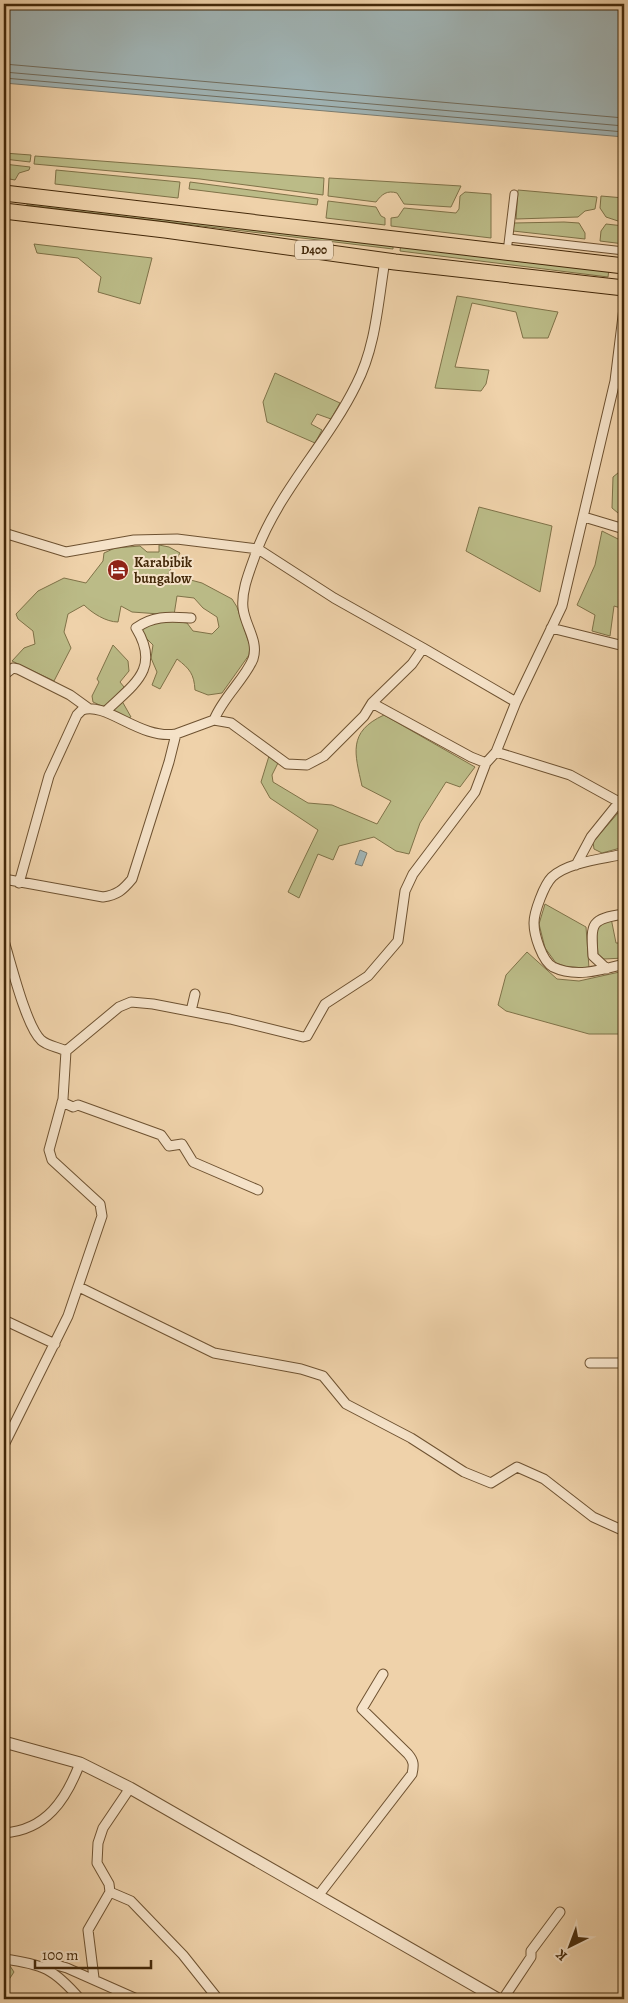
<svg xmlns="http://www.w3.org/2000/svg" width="628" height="2003" viewBox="0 0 628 2003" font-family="Alegreya,serif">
<rect width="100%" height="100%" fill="#efd2aa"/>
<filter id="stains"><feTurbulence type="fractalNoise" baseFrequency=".004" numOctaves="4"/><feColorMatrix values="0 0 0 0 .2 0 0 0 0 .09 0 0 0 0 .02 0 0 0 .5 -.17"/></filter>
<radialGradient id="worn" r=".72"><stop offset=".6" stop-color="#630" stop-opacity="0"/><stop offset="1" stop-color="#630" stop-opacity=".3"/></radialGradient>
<path fill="#bbbb87" stroke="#7f7248" d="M4 153 31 155 30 162 4 159Z
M35 156 324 178 323 195 200 179 34 164Z
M4 164 30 167 29 170 19 173 15 180 4 178Z
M56 170 180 182 178 198 55 184Z
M329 178 461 186 451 207 404 204 397 193C387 190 382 194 376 202L328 196Z
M190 182 318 199 317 205 189 189Z
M518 190 597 197 595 209 585 211 578 217 516 219Z
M465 192 491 194V238L391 226V218L398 217 404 208 456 213 459 209 460 196Z
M601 196 624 198V223L606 217 600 208Z
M27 199 393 243V249L27 205Z
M328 201 376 207 381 216 385 218V225L326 218Z
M564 222 579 223 585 233V239L513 231 514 223Z
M606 224 624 226V244L600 241 601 231Z
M401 243 609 269 608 277 400 251Z
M34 244 152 258 140 304 98 292 101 277 78 258 37 253Z
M457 296 558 312 548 338H523L516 312 472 303 455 367 489 370 486 384 481 391 435 388Z
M275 373 340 403 331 419 317 414 311 424 322 430 315 443 267 422 263 402Z
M624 468V518L612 508 613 477Z
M479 507 552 526 540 592 466 551Z
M602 531 624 542V609L614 606 610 636 592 631 595 615 577 605 595 565Z
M159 545 169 547 180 553 168 574 202 583 232 599 237 607 250 646 249 655 222 693 208 695 195 690C194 674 190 669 177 659L160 689 152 685 157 672 151 658 153 645 144 636 142 630C153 615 170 621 187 623L193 631 212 634 219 627 217 617 203 608 194 598 177 596 174 615 132 612 121 606 118 622C106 622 92 613 84 605L68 614 64 632 71 648 54 681 12 661 24 648 35 644 33 631 18 619 16 614 38 591 64 578 86 583 103 561 104 553 115 548 140 546 147 552H159Z
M113 645 128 661 129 671 120 682 124 687 118 694 131 717 128 718 93 702 92 696 99 682 97 679Z
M384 715 475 767 460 787 446 782 420 823 409 854 396 851 374 837 339 846 333 860 318 854 299 898 288 892 318 830 270 798 261 782 269 756 278 763 272 775 273 782 308 803 332 805 377 824 391 801 362 786C355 754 347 732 384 715Z
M624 806V847L602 853 594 849 593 842Z
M545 904 586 927 589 968 567 967 556 963 545 948 539 924Z
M611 918 616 943H624V958L604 959 598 954 596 928Z
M527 952 557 979 579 981 624 971V1034H589L506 1011 498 1005 506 975Z
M4 1965 10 1966 14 1972 4 1987Z"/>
<path fill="#a0b4b5" stroke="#7b7c70" d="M4 4H624V137L4 83Z
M360 850 367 853 362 866 355 864Z"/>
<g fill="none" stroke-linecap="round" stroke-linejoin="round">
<path stroke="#726e5f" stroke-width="1" d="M4 64 624 118
M4 72 624 126
M4 78 624 132"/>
<g stroke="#6e5231" stroke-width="9">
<path id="pedestrian" d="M509 238 624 251
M507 252 514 194"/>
</g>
<g stroke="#6e5231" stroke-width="11">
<path id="minor" d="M584 517 624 529
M4 533 66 552 134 540 177 539 258 549 334 598 423 648 412 664 372 703 364 716 324 756 307 765 287 764 231 723 214 720
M551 628 624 646
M423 648 516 702
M4 675 13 668 18 669 70 695 88 708
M372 703 471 757 486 763 496 752 516 702 562 606 615 381 624 308
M105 712C134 684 161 669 136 628 154 615 170 617 191 618
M496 752 570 775 619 802
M624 854C603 859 568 862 552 877 544 885 534 912 534 923 534 935 542 961 553 967 576 978 601 970 624 964
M576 865 591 837 624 796
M4 879 103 897C117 895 123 890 132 879L169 762 176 734 214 720C223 697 245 679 253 659 259 641 245 626 243 608 241 589 251 568 257 550 280 490 328 442 356 385 376 347 378 302 385 260
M19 883 49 776 77 715 82 710C106 701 140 740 176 734
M4 941C11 963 26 1026 41 1040 47 1046 59 1047 66 1051L63 1099 49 1150 52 1160 100 1204 102 1216 68 1316 4 1445
M607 969 593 956C591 923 590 919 624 914
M191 1011 195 994
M66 1051 119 1007 131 1002 153 1004 230 1019 303 1037 307 1036 325 1004 368 976 398 941 405 891 413 874 475 792 486 763
M62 1102 73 1107 78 1105 161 1135 169 1146 182 1144 193 1162 258 1190
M79 1287 214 1353 301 1369 323 1376 346 1404 411 1438 464 1472 491 1483 517 1467 544 1479 593 1517 624 1531
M4 1320 55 1344
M590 1363H624
M4 1833C46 1830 66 1800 80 1763
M110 1892 131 1901 183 1955 218 1999
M318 1896 412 1774C414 1765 414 1761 408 1754L362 1709 383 1674
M4 1959C43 1964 54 1969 80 1999
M42 1967 53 1964 67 1968 137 1999
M94 1978 88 1930 110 1892 109 1884 97 1863 98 1843 103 1828 130 1788
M503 1999 531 1957V1951L560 1912"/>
</g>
<g stroke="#6e5231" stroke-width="13">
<path id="tertiary" d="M4 1742 80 1763 130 1788 498 1999"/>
</g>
<g stroke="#432809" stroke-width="17">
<path id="trunk" d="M4 193 624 266
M4 211 165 230 395 262 624 288"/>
</g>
<use href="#pedestrian" stroke="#f5e2c8" stroke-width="7"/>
<use href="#minor" stroke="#f5e2c8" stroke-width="9"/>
<use href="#tertiary" stroke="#f5e2c8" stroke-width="11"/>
<use href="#trunk" stroke="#efd2aa" stroke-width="15"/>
</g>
<defs>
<g id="hotel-disc" transform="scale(1.125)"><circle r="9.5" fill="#8f2418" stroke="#f5e2c8"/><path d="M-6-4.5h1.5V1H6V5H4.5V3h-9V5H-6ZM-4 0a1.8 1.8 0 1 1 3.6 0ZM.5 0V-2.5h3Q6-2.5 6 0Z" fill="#fff"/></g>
</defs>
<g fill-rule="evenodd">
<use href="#hotel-disc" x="118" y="570"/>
</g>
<g text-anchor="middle" stroke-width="4" stroke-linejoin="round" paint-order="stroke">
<rect fill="#f5e2c8" stroke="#786042" stroke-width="1" x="295" y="240.5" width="38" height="19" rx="4"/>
<g font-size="12" font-weight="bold" fill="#432809">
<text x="314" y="254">D400</text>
</g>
<g font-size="14" font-weight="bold" fill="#432809" stroke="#f5e2c8" text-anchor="start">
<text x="134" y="567">Karabibik<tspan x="134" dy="16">bungalow</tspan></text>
</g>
</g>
<rect width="628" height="2003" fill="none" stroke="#efd2aa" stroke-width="20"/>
<rect x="5" y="5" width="618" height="1993" fill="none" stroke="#432809" stroke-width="2.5"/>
<rect x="10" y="10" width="608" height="1983" fill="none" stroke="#432809"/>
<g transform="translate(570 1946) rotate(222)" stroke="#f5e2c8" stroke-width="4" paint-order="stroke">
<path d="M0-4L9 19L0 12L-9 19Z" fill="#432809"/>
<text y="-8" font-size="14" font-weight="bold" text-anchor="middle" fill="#432809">K</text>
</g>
<path d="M35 1960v8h116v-8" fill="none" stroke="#432809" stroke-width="2.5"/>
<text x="42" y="1960" font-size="15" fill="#432809" stroke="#f5e2c8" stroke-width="4" paint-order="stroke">100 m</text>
<rect width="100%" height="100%" filter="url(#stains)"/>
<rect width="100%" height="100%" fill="url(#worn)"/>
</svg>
